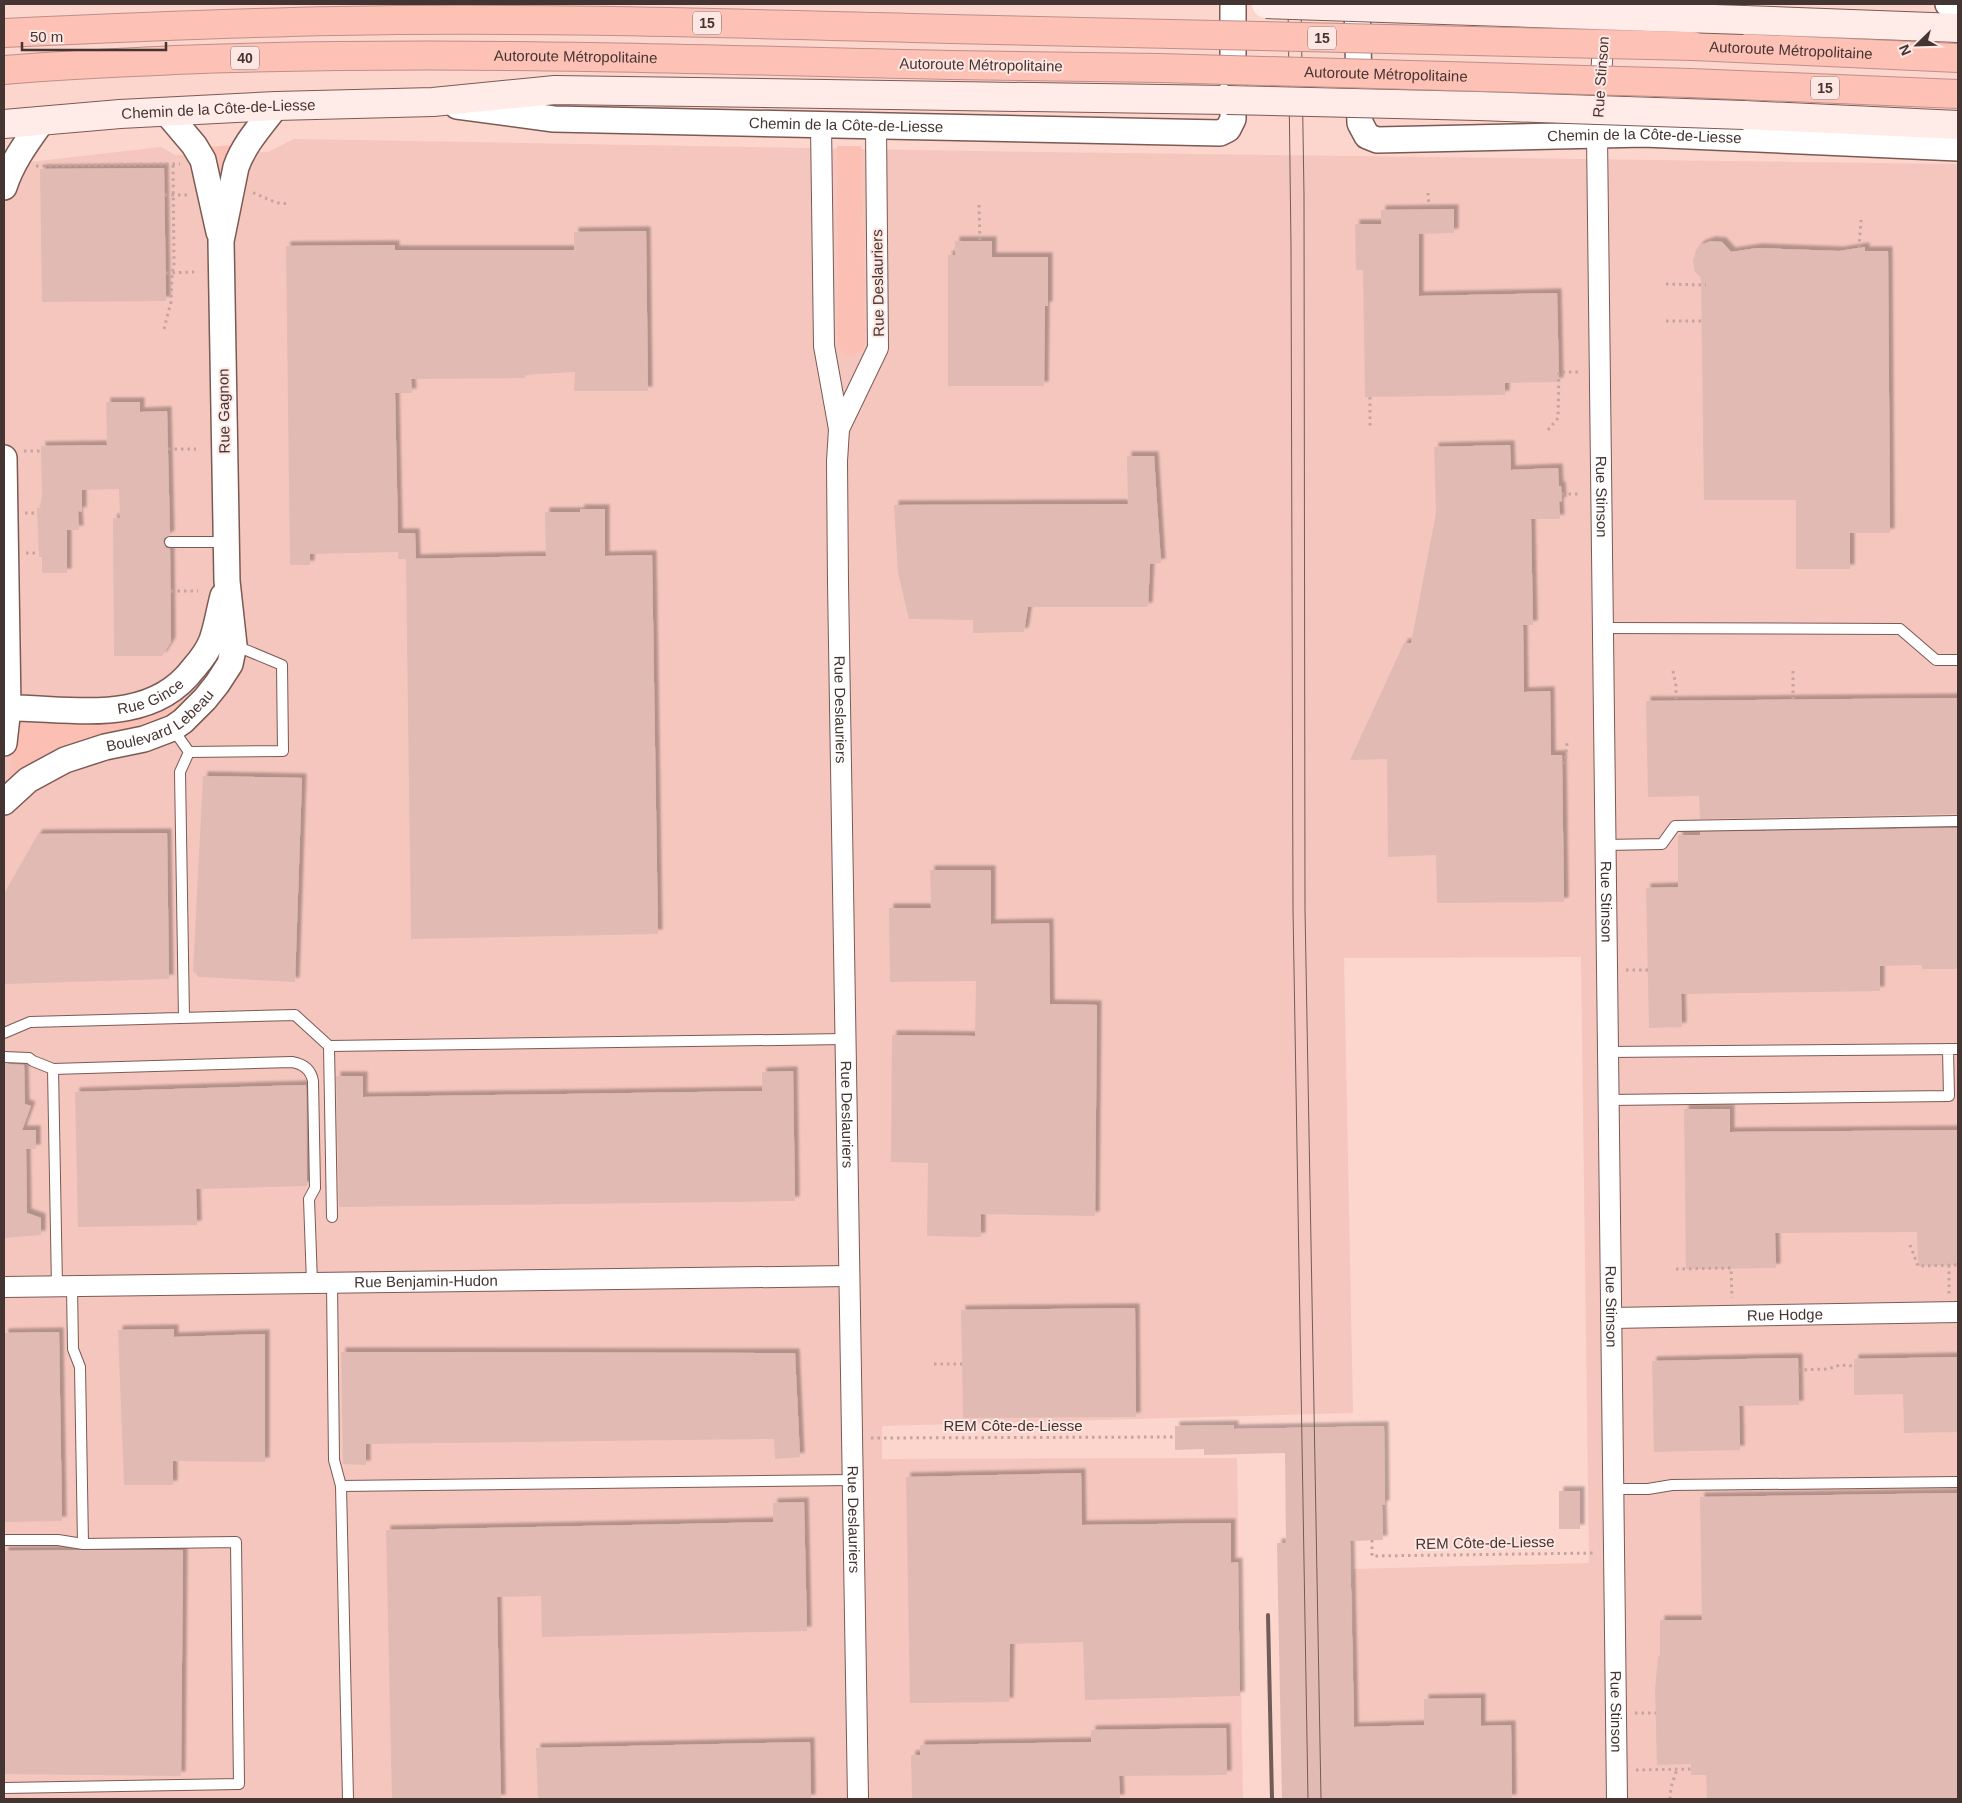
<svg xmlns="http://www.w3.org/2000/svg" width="1962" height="1803" viewBox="0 0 1962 1803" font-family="Arial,sans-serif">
<defs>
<filter id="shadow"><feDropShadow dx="4.5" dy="-4.5" stdDeviation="1" flood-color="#0004"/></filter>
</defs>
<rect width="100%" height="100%" fill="#fcd5cd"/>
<path fill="#f4c6bd" d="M294 139 1039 152 1958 164V1799H1355L1353 1569 1589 1563 1581 957 1344 958 1353 1413 882 1426V1459L1237 1458 1243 1799H4V165L161 147 175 155 268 152Z"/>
<path fill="#fcbfb3" d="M234 145 221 180H220L208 147Z
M837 146H861L862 152 865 343 863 349 852 356 843 354 838 343Z
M181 701 183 703C145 734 104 728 61 746 49 752 38 758 28 766 22 770 16 776 9 779L19 721C70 723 138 734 181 701Z"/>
<path fill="#e1bbb3" filter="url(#shadow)" d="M164 168 166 301 42 302 40 169Z
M1454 209V233L1419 234V296L1557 293 1559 382 1505 383V395L1365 397 1363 270H1356L1355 224H1381V210Z
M646 231 648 391H574L575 372 525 375V378L411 379 412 393H395L398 533H415L416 559H398V552L310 554V565H290L286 246 395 245V250H574V232Z
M955 241H992V257H1048V306H1045L1044 386H948V255H955Z
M1711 241 1722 242 1731 252 1757 248 1839 251 1865 247V251H1888L1890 533H1850V569H1796V500H1704L1701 278 1695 272 1693 261 1696 250 1700 245Z
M106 402H140V412L167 411 170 535 164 538 163 542 166 548 170 549 171 642 162 656H114L113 518H120L119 489 82 490V512L78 511 79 530H67V573H42V557H39L37 508H41V499H42L41 446 107 445Z
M1510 445 1511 470 1558 468 1559 486H1561L1562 501 1559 502 1560 519H1531L1533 625H1523L1524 692 1550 691 1551 755H1562L1564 902 1437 903 1436 855 1388 857 1387 759 1350 760 1404 643H1411L1436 513 1434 447Z
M1127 456H1154L1161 563 1150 564 1148 607H1028L1024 632 973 633V620L909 619 898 573 894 505 1128 504Z
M580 509H605V556L652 555 658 934 411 939 406 559 546 556 545 512H580Z
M1958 698V814L1700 819 1699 796 1648 797 1646 701Z
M203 776 302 778 295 982 199 977 193 971Z
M1958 828V969H1922V965L1880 966V991L1681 994 1682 1027 1649 1028 1646 888 1678 887V835H1700V832Z
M167 833 169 979 4 984V894L38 834Z
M930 870H991V924L1049 923 1050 1004 1097 1005 1095 1216 981 1214V1237L927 1236 928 1163 891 1162 892 1035 975 1036 976 981 890 982 889 908H931Z
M4 1064 24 1065 25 1104 31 1106 22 1130H36V1149H26L27 1213 41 1218V1235L4 1238Z
M793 1071 795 1201 339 1207 336 1076H363V1097L762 1091V1072Z
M306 1085 307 1186 196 1189 197 1225 78 1227 75 1092Z
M1684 1109H1730V1132L1958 1130V1265L1918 1266 1917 1232 1775 1233 1776 1268 1686 1269Z
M1135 1308 1136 1417 963 1418 961 1310Z
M174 1329V1337L265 1334V1462L173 1461V1485H124L118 1330Z
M59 1332 62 1521 4 1522V1333Z
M341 1352 795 1353 800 1457 775 1459 774 1439 366 1444V1465L343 1464Z
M1958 1357V1432L1904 1433 1903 1394 1854 1395V1359Z
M1798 1358 1799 1405 1739 1406 1740 1450 1654 1452 1652 1361Z
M1234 1425V1429L1384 1426 1385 1505H1382L1383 1540 1350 1541 1354 1727 1424 1725V1699L1481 1698V1726L1511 1725 1512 1799H1282L1277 1543H1286L1285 1453 1204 1455V1449L1175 1450V1426Z
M1081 1473 1082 1525 1231 1523V1563L1238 1562 1240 1696 1085 1700 1083 1642 1010 1644 1009 1702 910 1703 906 1477Z
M1559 1491H1580V1529H1559Z
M1958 1493V1799H1707L1706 1775H1691V1764L1657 1765 1655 1690 1658 1656H1660V1620H1702L1700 1497Z
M804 1502 807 1631 542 1637 541 1596 497 1597 501 1799H392L386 1530 773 1522V1503Z
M78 1550H183L181 1776 4 1774V1551Z
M1226 1728 1227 1775 1119 1776 1120 1799H912L911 1755H920V1745L1091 1742V1730Z
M810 1742 811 1799H538L536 1748Z"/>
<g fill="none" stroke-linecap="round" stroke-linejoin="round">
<g stroke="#7c5a54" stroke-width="12">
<path id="service" d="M170 542H226
M1603 628 1900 629 1936 660H1958
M173 729 189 752 180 772 184 1018
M189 752 283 751 282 665 234 645
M1605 845 1662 844 1675 826 1958 821
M4 1033 30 1022 295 1015 329 1046
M1607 1052 1958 1049
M4 1057 29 1058 33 1061 53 1069
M1608 1100 1949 1096 1948 1049
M332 1217 329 1046 845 1039
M332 1283 334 1460 341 1486 348 1799
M57 1287 53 1069 292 1062C304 1064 311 1070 313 1081L315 1188 309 1199 312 1283
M72 1287 73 1349 80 1367 83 1544
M341 1486 852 1480
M1614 1489H1648L1672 1485 1958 1482
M4 1540H58L83 1544 236 1542 239 1784 4 1788"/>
</g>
<g stroke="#7c5a54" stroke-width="22">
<g id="minor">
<path id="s1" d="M1604 31 1597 136 1617 1799"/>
<path id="s2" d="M821 125 824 346 839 429 837 461 838 583 858 1799"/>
<path d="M839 429 878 348 876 127"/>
<path id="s3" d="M4 1287 849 1276"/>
<path id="s4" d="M1611 1318 1958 1312"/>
</g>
</g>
<g stroke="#7c5a54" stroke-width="28">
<g id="tertiary">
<path id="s5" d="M1357 4 1360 123 1367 136 1377 140 1644 134 1958 148"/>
<path d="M1948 4H1958"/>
<path id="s6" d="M457 106 554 119 1220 133 1228 129 1233 119V4"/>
<path d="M166 112 194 145 203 160 219 232"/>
<path d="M4 187C12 162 27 142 42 121"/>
<path d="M4 458 8 708 4 743"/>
<path id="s7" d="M4 708C68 707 148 728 193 669 200 661 208 651 212 640 217 626 219 611 223 596"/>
<path id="s8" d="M4 802 28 780 65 760 105 747 144 739 173 728 183 721 205 699 217 684 230 664 234 645 227 581 221 241 236 167C244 144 261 126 276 106"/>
</g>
</g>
<g stroke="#7c5a54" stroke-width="30">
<g id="secondary">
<path d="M1744 20 1958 28"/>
<path d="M1744 115 1958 125"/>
<path id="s9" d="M4 124 120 114 276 106 433 102 555 90 1227 100"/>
</g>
</g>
<g stroke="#bd9088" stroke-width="30">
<g id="motorway">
<path d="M4 33C115 28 226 23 337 21 541 17 746 24 950 29"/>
<path id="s10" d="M1693 46 1958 58"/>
<path id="s11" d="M4 70C61 65 118 63 175 60 433 50 691 59 950 65"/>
<path d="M1691 83 1958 94"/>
</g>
</g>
<path stroke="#c4a49e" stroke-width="3" stroke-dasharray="2.5 4" stroke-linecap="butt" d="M36 166 180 164
M253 193C264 196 277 206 288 203
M1428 193 1429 205
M165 195H189
M979 205 980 241
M1859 248 1861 220
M166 273 194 272
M1666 284 1706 285
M1666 321H1701
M164 329 171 302 172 273 174 266 173 164
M1370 397V426
M1548 430 1558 418 1559 372H1580
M168 449H196
M24 451H41
M1562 494H1581
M25 513H37
M26 553H39
M171 591H198
M1673 671 1676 686V701
M1793 671V699
M1562 763 1565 762 1567 743
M1626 970H1648
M1910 1245 1918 1266 1958 1265
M1949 1265V1295
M1676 1269 1731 1268 1732 1298
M934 1364H962
M1798 1370 1828 1369 1840 1365 1854 1366
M871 1438 1175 1437
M1372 1540V1556L1596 1553
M1635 1713H1656
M1636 1770 1691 1769
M1670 1799 1671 1787 1677 1769"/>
<use href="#service" stroke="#fff" stroke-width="10"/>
<use href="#minor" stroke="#fff" stroke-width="20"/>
<use href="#tertiary" stroke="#fff" stroke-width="25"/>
<use href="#secondary" stroke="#ffece9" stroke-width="28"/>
<use href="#motorway" stroke="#fec1b6" stroke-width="28"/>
<path stroke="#715c58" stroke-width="1" d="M1288 4 1291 247 1293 909 1308 1799
M1301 4 1304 195 1305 909 1321 1799"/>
<path stroke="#715c58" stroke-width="4" d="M1268 1615 1272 1799"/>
<g stroke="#7c5a54" stroke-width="30" stroke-linecap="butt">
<path id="secondary-bridge" d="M1266 4 1744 20
M1227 100 1478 106 1744 115"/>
</g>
<g stroke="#bd9088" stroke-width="30" stroke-linecap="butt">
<g id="motorway-bridge">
<path d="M950 29 1693 46"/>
<path id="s12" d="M950 65 1160 68 1691 83"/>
</g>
</g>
<use href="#secondary-bridge" stroke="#ffece9" stroke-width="28"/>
<use href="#motorway-bridge" stroke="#fec1b6" stroke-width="28"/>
</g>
<g text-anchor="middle" stroke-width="4" stroke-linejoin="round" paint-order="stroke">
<g fill="#fee6e2" stroke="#7c6a67" stroke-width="1">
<rect x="693" y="11.5" width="28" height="23" rx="4"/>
<rect x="1308" y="26.5" width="28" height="23" rx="4"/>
<rect x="231" y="46.5" width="28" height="23" rx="4"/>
<rect x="1811" y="76.5" width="28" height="23" rx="4"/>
</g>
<g font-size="14" font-weight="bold" fill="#453532">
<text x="707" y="28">15</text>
<text x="1322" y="43">15</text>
<text x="245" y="63">40</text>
<text x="1825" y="93">15</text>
</g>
<g font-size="15" fill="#453532" stroke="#fee6e2">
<text dy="5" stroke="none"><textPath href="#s10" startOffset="98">Autoroute Métropolitaine</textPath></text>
<text dy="5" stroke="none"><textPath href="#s11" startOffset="572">Autoroute Métropolitaine</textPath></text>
<text transform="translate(981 65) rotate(1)" y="5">Autoroute Métropolitaine</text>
<text dy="5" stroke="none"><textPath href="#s12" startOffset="436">Autoroute Métropolitaine</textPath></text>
<text transform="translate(1601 77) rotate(-86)" y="5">Rue Stinson</text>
<text dy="5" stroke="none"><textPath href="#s9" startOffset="215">Chemin de la Côte-de-Liesse</textPath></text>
<text dy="5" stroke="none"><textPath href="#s6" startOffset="390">Chemin de la Côte-de-Liesse</textPath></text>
<text dy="5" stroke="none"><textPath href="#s5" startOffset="412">Chemin de la Côte-de-Liesse</textPath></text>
<text transform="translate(878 283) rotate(-91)" y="5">Rue Deslauriers</text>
<text transform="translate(224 411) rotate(-91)" y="5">Rue Gagnon</text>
<text dy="5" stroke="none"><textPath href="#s1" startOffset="466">Rue Stinson</textPath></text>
<text dy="5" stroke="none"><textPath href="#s7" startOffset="149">Rue Gince</textPath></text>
<text dy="5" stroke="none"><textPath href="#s2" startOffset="586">Rue Deslauriers</textPath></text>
<text dy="5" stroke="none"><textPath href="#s8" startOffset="179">Boulevard Lebeau</textPath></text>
<text dy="5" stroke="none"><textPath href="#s1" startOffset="871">Rue Stinson</textPath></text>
<text dy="5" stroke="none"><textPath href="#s2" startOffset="991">Rue Deslauriers</textPath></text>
<text dy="5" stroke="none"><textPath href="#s3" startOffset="422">Rue Benjamin-Hudon</textPath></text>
<text dy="5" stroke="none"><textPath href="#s1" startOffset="1276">Rue Stinson</textPath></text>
<text dy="5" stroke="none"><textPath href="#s4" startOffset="174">Rue Hodge</textPath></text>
<text x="1013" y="1431">REM Côte-de-Liesse</text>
<text dy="5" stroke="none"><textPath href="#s2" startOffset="1396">Rue Deslauriers</textPath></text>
<text transform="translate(1485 1543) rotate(-1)" y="5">REM Côte-de-Liesse</text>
<text dy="5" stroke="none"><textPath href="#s1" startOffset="1681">Rue Stinson</textPath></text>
</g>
</g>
<rect width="1962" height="1803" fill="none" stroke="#453532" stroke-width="10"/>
<g transform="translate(1917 45) rotate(247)" stroke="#fee6e2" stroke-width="4" paint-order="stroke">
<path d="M0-4L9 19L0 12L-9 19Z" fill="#453532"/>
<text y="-8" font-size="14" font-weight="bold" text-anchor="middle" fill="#453532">N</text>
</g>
<path d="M22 42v8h144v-8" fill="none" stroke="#453532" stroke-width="2.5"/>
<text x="30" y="42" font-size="15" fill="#453532" stroke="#fee6e2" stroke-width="4" paint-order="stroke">50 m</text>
</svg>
